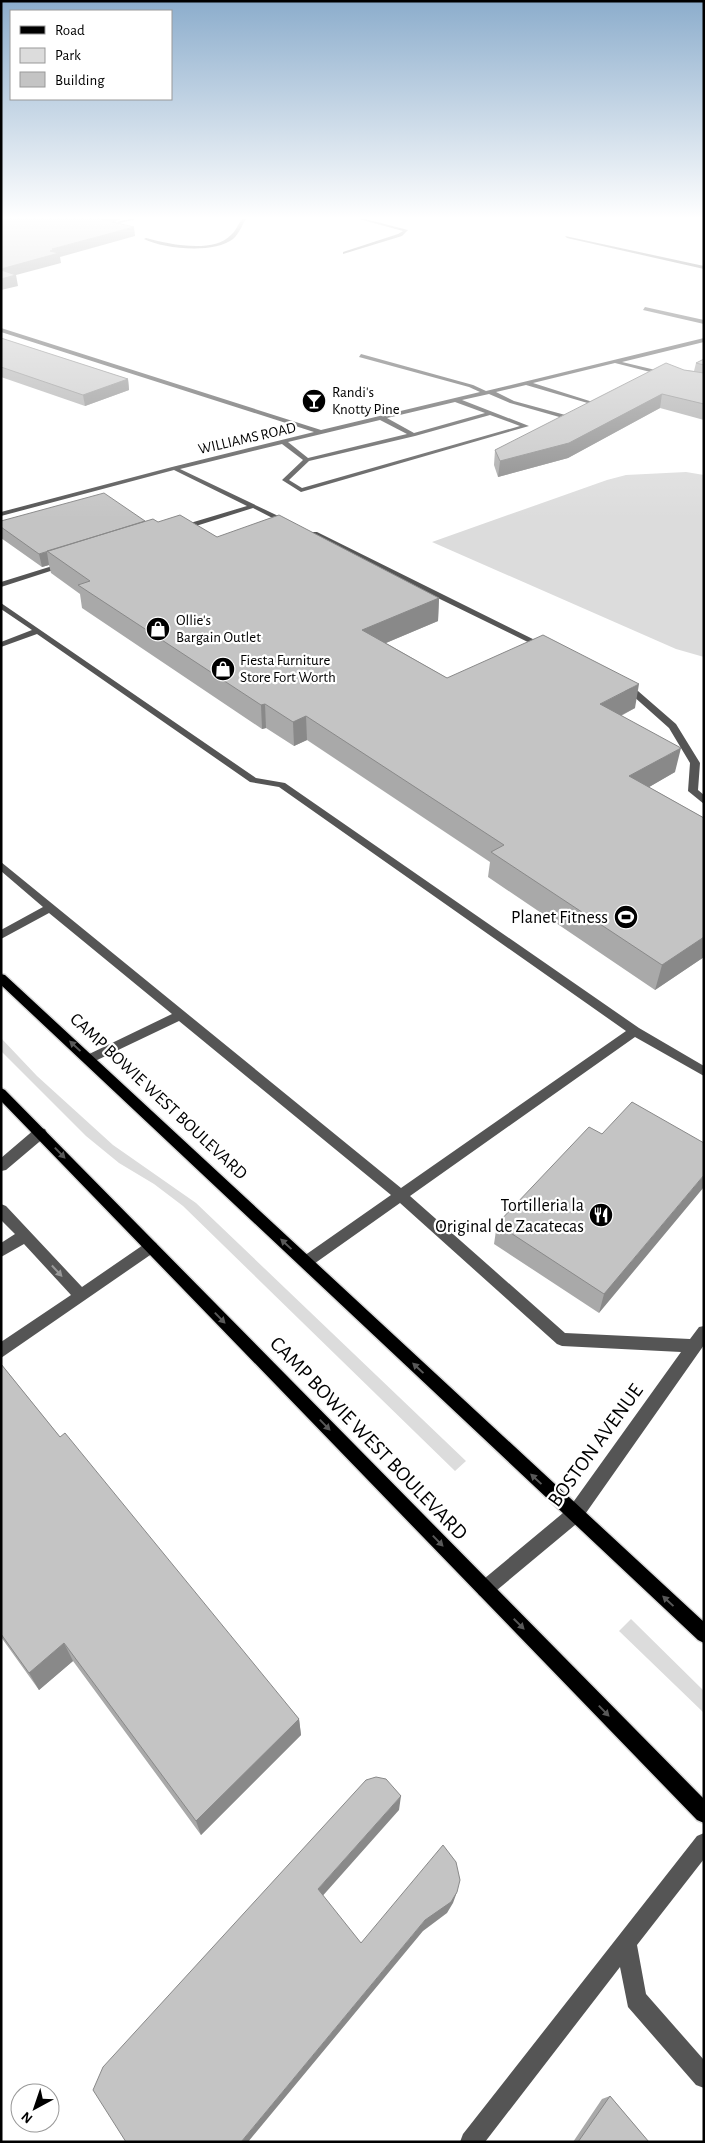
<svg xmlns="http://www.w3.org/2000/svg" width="705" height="2143" viewBox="0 0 705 2143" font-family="'Alegreya Sans',sans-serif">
<rect width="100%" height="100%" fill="#fff"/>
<path fill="#dcdcdc" d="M686 472 704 475V657L676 649 432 542 607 480 626 475Z
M1 1038 37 1076 113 1145 196 1203 466 1461 455 1471 183 1206 154 1184 119 1163 86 1136 1 1051Z
M631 1619 704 1691V1713L619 1631Z"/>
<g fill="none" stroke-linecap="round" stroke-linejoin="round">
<g stroke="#dbdbdb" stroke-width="3">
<path id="major" d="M1 974 5 975 704 1622V1643L698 1640 1 985Z
M1 1088 5 1090 704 1799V1823L697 1820 1 1101Z"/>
</g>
<path fill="#555" fill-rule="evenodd" d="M130 219H137L119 223 117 222Z
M242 219H246C242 225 239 234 233 239 214 254 164 249 144 239L146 238C168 244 213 254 231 235 236 231 238 224 242 219Z
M359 219H365L408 230 402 236 343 254V252L398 234 403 231Z
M565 236 704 266V269L567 238Z
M645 307 704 320V324L643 310Z
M1 328 321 430 480 392 469 387 359 357 361 354 473 385 486 391 704 338V342L622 362 668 373 666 376 615 363 533 383 599 404 570 420 510 403 489 394 462 400 529 426 301 492 282 480 303 460 282 444 180 469 295 524 288 526 253 508 180 531H177V527L247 506 174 470 1 516V512L172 467 314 432 1 332ZM526 385 591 404 569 416 514 401 496 392ZM455 402 485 413 414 433 387 418ZM490 415 520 426 302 488 289 480 309 461 415 436ZM380 420 407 434 308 458 288 442Z
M311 532H317L549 647 542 649 311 536Z
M62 563 69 565 1 587V582Z
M1 603 256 778 285 783 639 1028 704 1066V1076L635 1037 410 1196 565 1333 690 1339 699 1327 704 1326V1345L581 1520 491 1595 485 1598 479 1595 476 1589 479 1583 569 1508 681 1352 562 1346 557 1344 400 1203 311 1266 306 1268 301 1266 299 1262 301 1258 391 1195 179 1021 93 1062H85L83 1059 85 1056 172 1014 49 913 1 939V930L43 907 1 871V862L401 1188 626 1031 279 787 250 782 37 634 1 647V642L32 630 1 609Z
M620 685H626L638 691 676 724 700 763 698 790 704 795V804L688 791 690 763 669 728 632 695 620 689Z
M40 1128 45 1129 47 1133 45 1137 6 1170 1 1171V1158L35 1129Z
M1 1204 6 1206 82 1287 146 1243 151 1241 156 1243 158 1247 156 1251 1 1358V1342L71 1295 24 1244 1 1257V1243L15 1234 1 1220Z
M704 1833V1859L637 1945 646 1994 704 2060V2088L696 2085 628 2007 620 1967 485 2142H460L463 2134 697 1836Z"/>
<use href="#major" fill="#000" fill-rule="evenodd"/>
</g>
<path fill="#a9a9a9" d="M1 338 128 379 129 390 85 406 1 377Z
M704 359V420L660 408 568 458 498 477 494 465 495 450 684 370 694 371 696 363Z
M1 521H145L158 522 217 537 439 598 438 621 386 643 447 678 635 708 621 716 675 772 649 787 704 818V957L655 990 488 877 490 862 307 740 294 746 266 728 262 729 82 608 80 594 51 573 49 565 42 567 1 538Z
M602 1134 704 1143 599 1313 494 1244 497 1224Z
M1 1364 60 1437 299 1719 301 1735 201 1835 73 1661 39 1690 1 1637Z
M610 2096 649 2142H573L602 2099Z"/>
<path fill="#898989" d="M97 219H127L117 220 115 223Z
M134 227 135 236 60 257 61 263 16 275 18 286 1 290V269L52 249Z
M128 379 129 390 85 406 83 395Z
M662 394 660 408 568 458 498 477 500 461Z
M47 552 49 565 42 567 39 554Z
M439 598 438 621 362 653V630Z
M639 684 635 708 596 728 600 704Z
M265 704 266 728 262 729 261 705Z
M306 716 307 740 294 746 293 722Z
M681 748 675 772 625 801 629 776Z
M704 937V957L655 990 662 965Z
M704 1175V1187L599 1313 604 1294Z
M64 1643 73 1661 39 1690 29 1673Z
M299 1719 301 1735 201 1835 196 1821Z
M401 1796 399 1810 319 1900 318 1889Z
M457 1892 453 1903 447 1913 423 1931 248 2142H241L425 1920Z"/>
<path fill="#c4c4c4" stroke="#898989" d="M1 219H100L134 227 52 249 54 250 50 251 59 253 1 269Z
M1 270 16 275 1 279Z
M1 338 128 379 83 395 1 367Z
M704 359V365L696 363Z
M666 363 684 370 704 373V404L662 394 569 443 500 461 495 450Z
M104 493 145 521 39 554 1 527V521Z
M180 515 217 537 279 515 439 598 362 630 447 678 543 635 639 684 600 704 681 748 629 776 704 818V937L662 965 491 852 504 845 306 716 293 722 265 704 261 705 78 585 90 581 47 551 153 519 158 522Z
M632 1102 704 1143V1175L604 1294 497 1224 589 1127 602 1134Z
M1 1364 60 1437 65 1433 299 1719 196 1821 64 1643 29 1673 1 1634Z
M376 1777 386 1779 401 1796 318 1889 361 1943 443 1845 456 1862 460 1880 457 1892 451 1902 425 1920 241 2142H126L93 2090 103 2067 366 1780Z
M610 2096 649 2142H578Z"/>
<defs><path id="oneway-solid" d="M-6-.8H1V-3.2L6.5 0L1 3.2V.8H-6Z" transform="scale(1.25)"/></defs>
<g fill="#595959">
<use href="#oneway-solid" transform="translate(75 1046) rotate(-137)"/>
<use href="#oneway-solid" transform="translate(60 1153) rotate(46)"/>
<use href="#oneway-solid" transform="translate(286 1244) rotate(-137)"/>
<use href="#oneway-solid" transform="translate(220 1318) rotate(46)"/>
<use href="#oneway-solid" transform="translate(418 1368) rotate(-137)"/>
<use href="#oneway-solid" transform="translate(325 1425) rotate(46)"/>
<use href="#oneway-solid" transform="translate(536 1479) rotate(-137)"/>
<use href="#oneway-solid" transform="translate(438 1541) rotate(46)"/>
<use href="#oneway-solid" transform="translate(668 1601) rotate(-137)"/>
<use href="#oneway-solid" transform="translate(519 1624) rotate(45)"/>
<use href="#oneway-solid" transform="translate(604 1711) rotate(46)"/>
</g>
<use fill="#999" href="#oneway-solid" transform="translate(57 1271) rotate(47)"/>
<linearGradient id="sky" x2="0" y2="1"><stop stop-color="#8cadcc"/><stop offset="0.42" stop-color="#fff"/><stop offset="1" stop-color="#fff" stop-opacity="0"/></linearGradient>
<rect width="705" height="519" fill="url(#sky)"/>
<defs>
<g id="bar-disc" transform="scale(1.25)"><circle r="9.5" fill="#000" stroke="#fff"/><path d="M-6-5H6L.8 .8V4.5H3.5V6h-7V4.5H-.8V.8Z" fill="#fff"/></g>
<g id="shop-disc" transform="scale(1.25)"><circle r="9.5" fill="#000" stroke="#fff"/><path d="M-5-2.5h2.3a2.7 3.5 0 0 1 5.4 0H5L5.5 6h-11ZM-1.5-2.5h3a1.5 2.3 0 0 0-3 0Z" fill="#fff"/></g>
<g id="stadium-disc" transform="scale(1.25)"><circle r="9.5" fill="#000" stroke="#fff"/><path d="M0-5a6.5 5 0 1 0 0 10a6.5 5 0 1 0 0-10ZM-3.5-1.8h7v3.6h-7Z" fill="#fff"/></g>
<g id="restaurant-disc" transform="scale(1.25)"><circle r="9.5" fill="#000" stroke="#fff"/><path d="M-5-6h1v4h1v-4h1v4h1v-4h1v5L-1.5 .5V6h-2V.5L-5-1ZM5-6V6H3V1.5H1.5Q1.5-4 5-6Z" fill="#fff"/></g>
</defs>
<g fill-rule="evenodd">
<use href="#bar-disc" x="314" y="401"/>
<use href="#shop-disc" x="158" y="629"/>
<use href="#shop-disc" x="223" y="669"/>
<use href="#stadium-disc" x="626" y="917"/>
<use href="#restaurant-disc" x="601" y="1215"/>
</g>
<g text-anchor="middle" stroke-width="4.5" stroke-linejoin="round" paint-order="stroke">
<g font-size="15" fill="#000" stroke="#fff" text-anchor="start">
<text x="332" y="397">Randi's<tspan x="332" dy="17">Knotty Pine</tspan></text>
<text x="176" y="625">Ollie's<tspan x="176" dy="17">Bargain Outlet</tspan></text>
<text x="240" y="665">Fiesta Furniture<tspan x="240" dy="17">Store Fort Worth</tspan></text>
</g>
<g font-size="15" fill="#000" stroke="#fff">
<text transform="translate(247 438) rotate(-13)" y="5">WILLIAMS ROAD</text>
</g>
<g font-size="18" fill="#000" stroke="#fff" text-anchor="end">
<text x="608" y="923">Planet Fitness</text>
<text x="584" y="1211">Tortilleria la<tspan x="584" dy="21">Original de Zacatecas</tspan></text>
</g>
<g font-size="18" fill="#000" stroke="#fff">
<text transform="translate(159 1096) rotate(43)" y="6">CAMP BOWIE WEST BOULEVARD</text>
</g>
<g font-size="21" fill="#000" stroke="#fff">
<text transform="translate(369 1438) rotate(46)" y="7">CAMP BOWIE WEST BOULEVARD</text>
<text transform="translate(595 1445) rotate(-54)" y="7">BOSTON AVENUE</text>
</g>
</g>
<rect width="705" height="2143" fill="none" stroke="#000000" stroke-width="5"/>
<rect x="10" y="10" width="162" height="90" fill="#ffffff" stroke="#999999"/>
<rect x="20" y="26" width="25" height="8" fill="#000000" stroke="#999999"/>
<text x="55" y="35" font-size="15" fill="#000000">Road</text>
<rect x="20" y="48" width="25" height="15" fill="#dcdcdc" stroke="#999999"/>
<text x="55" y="60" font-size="15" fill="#000000">Park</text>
<rect x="20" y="72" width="25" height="15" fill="#c4c4c4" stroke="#999999"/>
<text x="55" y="85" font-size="15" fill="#000000">Building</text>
<g transform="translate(35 2108) rotate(220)"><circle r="24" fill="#ffffff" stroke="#999999"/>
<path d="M0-4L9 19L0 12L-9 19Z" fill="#000000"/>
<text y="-8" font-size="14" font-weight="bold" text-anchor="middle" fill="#000000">N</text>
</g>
</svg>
